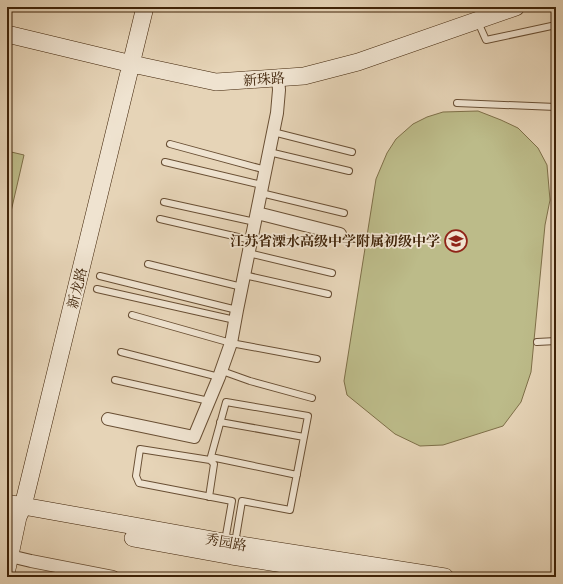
<svg xmlns="http://www.w3.org/2000/svg" width="563" height="584" viewBox="0 0 563 584" font-family="'Libre Bodoni','Noto Serif SC',serif">
<rect width="100%" height="100%" fill="#e6d4b7"/>
<filter id="stains"><feTurbulence type="fractalNoise" baseFrequency=".005" numOctaves="4"/><feColorMatrix values="0 0 0 0 .2 0 0 0 0 .09 0 0 0 0 .02 0 0 0 .5 -.17"/></filter>
<radialGradient id="worn" r=".72"><stop offset=".6" stop-color="#630" stop-opacity="0"/><stop offset="1" stop-color="#630" stop-opacity=".3"/></radialGradient>
<path fill="#bcbb89" stroke="#7e6f48" d="M478 111 501 120 518 128 538 148 547 165 550 200 545 225 531 372 521 402 503 426 443 445 420 446 395 434 347 395 344 381 376 179 387 153 396 139 413 124 427 117 443 112Z
M7 151 24 155 7 229Z"/>
<g fill="none" stroke-linecap="round" stroke-linejoin="round">
<g stroke="#694f34" stroke-width="8">
<path id="lane" d="M478 22 486 40 556 25
M457 103 556 107
M273 132 352 152
M170 144 266 170
M269 152 349 171
M165 162 262 185
M261 193 344 213
M164 202 255 222
M160 219 251 240
M555 247H556
M248 253 332 273
M148 264 242 287
M244 275 328 294
M100 276 237 310
M97 289 235 320
M132 315 231 343 317 359
M537 342 556 341
M121 352 219 377
M222 371 250 381 312 398
M115 380 209 401
M220 422 304 437
M211 457 297 475
M209 497 214 464 210 460
M225 541 232 501 139 483 136 476 140 449 210 460 226 402 308 416 290 510 242 501 235 543"/>
</g>
<g stroke="#694f34" stroke-width="14">
<path id="street" d="M257 213 340 234
M108 419 194 437 219 377 231 343 237 310 277 113 279 90 278 78
M10 556 31 561 113 577"/>
</g>
<g stroke="#3f2308" stroke-width="18">
<path id="secondary" d="M7 34 132 64 216 82 304 76 358 62 516 7
M7 503 23 506 235 544 445 577
M133 538 232 556 365 577
M7 569 18 517 23 506 145 7"/>
</g>
<use href="#lane" stroke="#efe3d0" stroke-width="6"/>
<use href="#street" stroke="#efe3d0" stroke-width="12"/>
<use href="#secondary" stroke="#efe3d0" stroke-width="17"/>
</g>
<defs>
<g id="school-ring" transform="scale(1.15)"><circle r="9.5" fill="#efe3d0" stroke="#8f2418" stroke-width="1.5"/><path d="M0-5L7-2L0 1L-7-2ZM-4 1L0 2.5L4 1V4Q0 6-4 4Z" fill="#8f2418"/></g>
</defs>
<g fill-rule="evenodd">
<use href="#school-ring" x="456" y="241"/>
</g>
<g text-anchor="middle" stroke-width="3.5" stroke-linejoin="round" paint-order="stroke">
<g font-size="14" fill="#3f2308" stroke="#efe3d0">
<text transform="translate(264 79) rotate(-4)" y="5">新珠路</text>
<text transform="translate(77 288) rotate(-76)" y="5">新龙路</text>
<text transform="translate(226 542) rotate(10)" y="5">秀园路</text>
</g>
<g font-size="14" font-weight="bold" fill="#3f2308" stroke="#efe3d0" text-anchor="end">
<text x="440" y="246">江苏省溧水高级中学附属初级中学</text>
</g>
</g>
<rect width="563" height="584" fill="none" stroke="#e6d4b7" stroke-width="24"/>
<rect x="8" y="8" width="547" height="568" fill="none" stroke="#3f2308" stroke-width="2"/>
<rect x="12" y="12" width="539" height="560" fill="none" stroke="#3f2308"/>
<rect width="100%" height="100%" filter="url(#stains)"/>
<rect width="100%" height="100%" fill="url(#worn)"/>
</svg>
